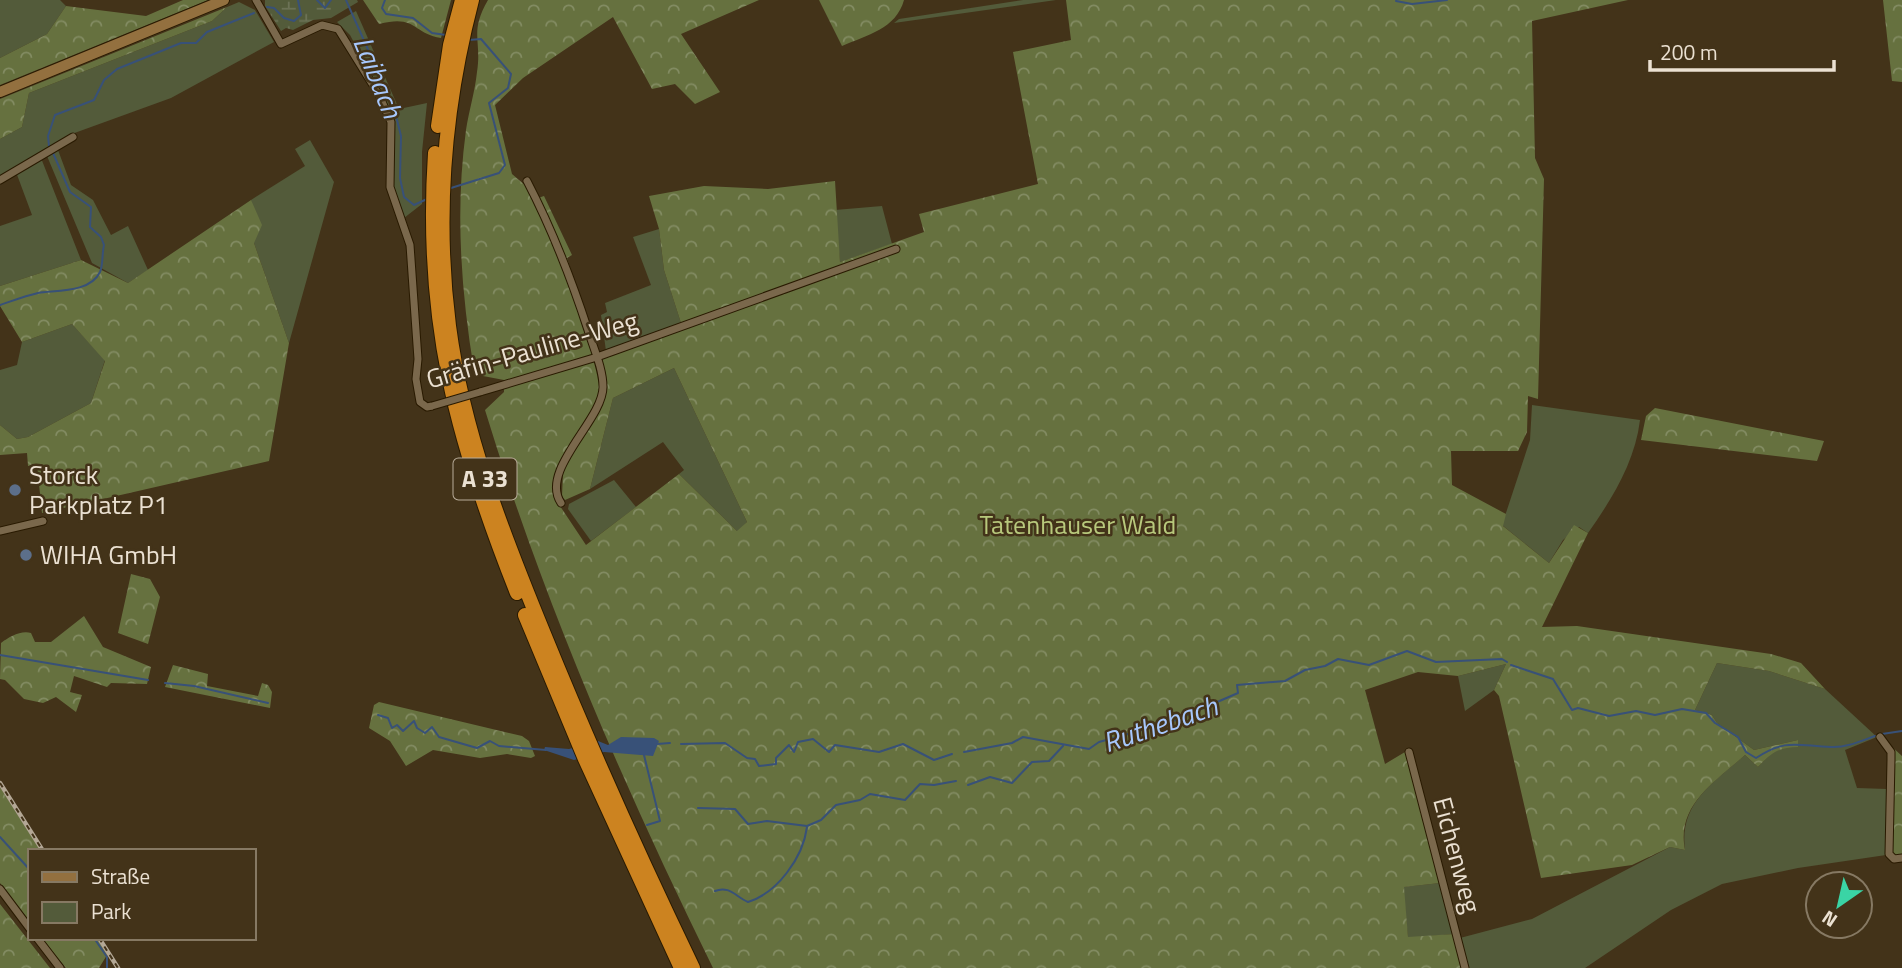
<svg xmlns="http://www.w3.org/2000/svg" width="1902" height="968" viewBox="0 0 1902 968" font-family="'Titillium Web',sans-serif">
<defs>
<pattern id="forest-crowns" width="20" height="18" patternUnits="userSpaceOnUse" patternTransform="scale(1.75)"><rect width="20" height="18" fill="#66713f"/><path d="M2 6a3 3 0 1 1 6 0M12 15a3 3 0 1 1 6 0" fill="none" stroke="#838c63"/></pattern>
<pattern id="wetland-marsh" width="20" height="14" patternUnits="userSpaceOnUse" patternTransform="scale(1.75)"><rect width="20" height="14" fill="#535b3a"/><path d="M1 5h8M5 5V1M11 12h8M15 12V8" fill="none" stroke="#6c7256"/></pattern>
</defs>
<rect width="100%" height="100%" fill="#433319"/>
<path fill="#535b3a" d="M0 0H60L66 6 47 34 0 58Z
M1023 0H1056L894 23 899 19Z
M239 2 255 10 274 42 171 98 69 135 0 177V139L22 127 29 93 212 21 227 7Z
M356 11 399 109 427 103 422 152V204L404 218 393 187V116L350 35 337 22Z
M310 140 334 182 289 343 254 243 251 200 305 166 295 149Z
M58 150 71 185 93 200 111 235 128 226 148 270 128 283 92 263 47 156Z
M41 158 81 260 0 286V226L32 215 16 172Z
M882 206 892 244 840 262 835 210Z
M659 229 664 270 681 323 606 351 601 315 607 312 605 303 651 285 633 237Z
M72 324 105 360 91 403 28 437 17 439 0 425V370L17 365 22 342Z
M674 368 747 522 738 532 679 474 684 470 663 442 590 489 613 398Z
M1532 405 1640 420C1635 462 1612 499 1588 533L1579 527 1563 540 1549 563 1502 525 1530 440Z
M614 480 636 507 591 541 568 509 569 504Z
M1717 663 1769 671 1825 689 1877 737 1845 750 1857 788 1887 789 1886 855 1798 868 1722 884 1671 910 1585 968H1468L1460 938 1532 919 1670 847 1685 850C1679 803 1713 783 1745 755L1758 767 1771 753 1798 740 1754 750 1717 723 1712 715 1695 710Z
M1506 664 1494 690 1465 711 1458 676Z
M1440 883 1454 934 1408 938 1403 887Z"/>
<path fill="url(#forest-crowns)" fill-rule="evenodd" d="M183 0H208L0 85V58L47 34 66 6 146 16Z
M363 0H451L441 38C412 33 416 14 379 24Z
M488 0H759L681 34 720 92 695 104 675 84 652 89 613 17 523 78 495 105 512 174 527 187 535 199 544 196 572 255 567 258 598 354 681 323 664 270 659 229 649 196 704 186 768 189 835 181 840 262 924 232 919 214 1038 184 1013 52 1071 40 1066 0H1628L1532 21 1535 158 1544 179 1538 399 1528 396 1527 432 1518 451H1451L1452 485 1506 514 1503 526 1549 563 1574 525 1588 533 1542 627 1577 626 1771 654 1801 663 1825 689 1769 671 1717 663 1695 710 1712 715 1717 723 1754 750 1798 740V747C1779 747 1771 753 1758 767L1745 755C1715 782 1676 805 1685 850L1670 847 1632 865 1541 878 1499 696 1494 690 1506 664 1458 676 1418 672 1365 690 1385 764 1405 752 1440 883 1404 887 1408 937 1454 934 1462 968H713C624 787 544 603 485 410L504 392V380L483 376 474 370C461 291 455 211 466 130 469 111 475 91 477 72 482 40 469 33 488 0ZM674 368 747 522 737 531 679 474 586 545 560 506 556 482 563 472 562 496 565 500 590 489 613 398Z
M819 0H904C896 29 867 35 842 46Z
M1883 0H1902V82L1892 81Z
M227 7 212 21 29 93 22 127 0 139V99Z
M251 200 262 225 254 243 289 343 269 461 42 513 37 465 28 466 27 453 0 455V425L17 439 28 437 91 403 105 361 72 324 22 342 0 306V286L81 260 128 283Z
M1655 408 1824 441 1817 461 1641 440 1646 416Z
M131 574 150 579 160 597 148 644 118 633Z
M84 616 103 647 151 667 147 684 111 683 107 687 74 676 70 692 82 695 76 712 56 697 43 703 24 699 5 680 0 679 1 643C9 637 21 630 31 633L35 642H51Z
M173 665 208 674 207 686 258 696 262 683 268 685 272 692 270 708 165 687Z
M379 702 522 736 529 741 535 756 531 758 507 754 480 758 433 750 406 766 390 741 369 728 374 705Z
M1889 744 1902 756V856H1896L1892 852 1895 763Z
M0 787 41 851H30V922L0 883Z
M0 904 50 968H0Z
M42 938H97L107 955 99 968H66Z"/>
<path fill="url(#wetland-marsh)" d="M265 0H357L358 2 331 18 313 20 293 30 286 28 281 31 265 6Z"/>
<path fill="#385178" d="M621 737 654 738 659 741 653 756 604 752 574 760 544 750 545 747 569 749 598 741 608 745Z"/>
<g fill="none" stroke-linecap="round" stroke-linejoin="round">
<path stroke="#385178" stroke-width="2" d="M317 0 325 8 331 0
M346 0 394 108 401 136 400 178 404 197 414 205 427 199
M385 0 382 8 386 14 413 18 432 33 446 35
M1396 1 1412 4 1447 0
M267 7 274 8 284 18 294 21 301 15 298 0
M49 146 48 136 55 115 94 100 104 80 117 69 181 43H196L207 32 254 13
M451 188 499 173 505 165 489 103 508 88 511 74 481 39 469 40
M0 305C12 301 25 296 38 293 56 290 90 293 100 272 103 266 102 253 104 245L101 237 90 227 91 207 70 192 53 153
M0 655 148 680
M1511 665 1553 679 1572 710 1578 708 1609 716 1636 711 1655 715 1682 709 1706 713 1715 723 1738 737 1746 752 1756 758C1786 738 1798 746 1831 747 1846 748 1861 741 1875 736
M165 683 194 686 268 703
M378 715 388 718 392 728 397 725 403 731 414 721 417 728 425 733 432 727 439 737 477 748 490 741 499 746 546 750
M1882 734 1902 731
M657 744 670 743
M681 744 725 743 747 758 755 759 759 766 776 764V758L789 745 794 752 798 742 813 739 829 752 835 745 879 752 903 744 934 760 952 754
M964 752 1012 743 1023 737 1089 749 1099 742 1171 722 1238 693 1237 685 1285 681 1305 670 1325 666 1338 659 1369 665 1407 651 1436 662 1502 659 1507 662
M644 755 660 821 647 825
M968 785 990 777 1012 783 1032 762 1049 761 1063 746
M698 808 735 809 748 824 767 821 807 826 821 820 836 805 860 800 870 794 905 800 920 784 934 785 956 781
M0 837 30 870
M715 891C729 885 736 897 748 902 777 893 803 858 807 827
M94 938 107 957V968"/>
<g stroke="#291a01" stroke-width="9">
<path id="street" d="M256 0 281 44 322 25 338 29 379 95 391 122 390 187 410 245 418 359 416 379 420 402 427 407 432 406
M0 180 73 137
M527 181C552 229 571 278 588 330 593 347 603 368 603 387 603 420 539 470 561 503
M480 392 597 357 896 249
M0 531 43 521
M1880 737 1891 752V760L1889 854 1894 859 1902 858
M1409 752 1465 968
M0 889 30 929
M37 938 60 968"/>
</g>
<g stroke="#291a01" stroke-width="12">
<path id="secondary" d="M0 92 224 0"/>
</g>
<g stroke="#291a01" stroke-width="16">
<path id="highway" d="M472 0C444 107 435 216 449 326 463 433 503 534 544 634 590 747 640 858 693 968
M438 126 450 45 462 0
M435 153C424 320 456 439 517 593
M525 615 585 759 681 968"/>
</g>
<use href="#street" stroke="#7a684c" stroke-width="7"/>
<use href="#secondary" stroke="#93703f" stroke-width="10"/>
<use href="#highway" stroke="#cc8320" stroke-width="14"/>
<g stroke="#b3a795" stroke-width="4.5">
<path id="rail" d="M0 783 43 851
M99 938 118 968"/>
</g>
<use href="#rail" stroke="#433319" stroke-width="2" stroke-dasharray="5" stroke-linecap="butt"/>
<g stroke="#291a01" stroke-width="9" stroke-linecap="butt">
<path id="street-bridge" d="M432 406 480 392"/>
</g>
<use href="#street-bridge" stroke="#7a684c" stroke-width="7"/>
</g>
<g fill="#5c6f8a" stroke="#433319" stroke-width="2.5">
<circle cx="15" cy="490" r="7"/>
<circle cx="26" cy="555" r="7"/>
</g>
<g text-anchor="middle" stroke-width="5" stroke-linejoin="round" paint-order="stroke">
<rect fill="#433319" stroke="#b9ad9a" stroke-width="2" x="453.5" y="458.5" width="63" height="41" rx="5"/>
<g font-size="24" font-weight="bold" fill="#ebe1d2">
<text x="485" y="487">A 33</text>
</g>
<g font-size="26" fill="#ebe1d2" stroke="#433319">
<text transform="translate(532 350) rotate(-16)" y="9">Gräfin-Pauline-Weg</text>
<text transform="translate(1457 855) rotate(75)" y="9">Eichenweg</text>
</g>
<g font-size="26" fill="#ebe1d2" stroke="#433319" text-anchor="start">
<text x="29" y="484">Storck<tspan x="29" dy="30">Parkplatz P1</tspan></text>
<text x="40" y="564">WIHA GmbH</text>
</g>
<g font-size="26" fill="#b8c97c" stroke="#433319">
<text x="1078" y="534">Tatenhauser Wald</text>
</g>
<g font-size="28" font-style="italic" fill="#a7c7fc" stroke="#433319">
<text transform="translate(378 77) rotate(68)" y="10">Laibach</text>
<text transform="translate(1160 724) rotate(-19)" y="10">Ruthebach</text>
</g>
</g>
<rect x="28" y="849" width="228" height="91" fill="#433319" stroke="#867963" stroke-width="2"/>
<rect x="42" y="872" width="35" height="10" fill="#93703f" stroke="#867963" stroke-width="2"/>
<text x="91" y="884" font-size="21" fill="#ebe1d2">Straße</text>
<rect x="42" y="902" width="35" height="21" fill="#535b3a" stroke="#867963" stroke-width="2"/>
<text x="91" y="919" font-size="21" fill="#ebe1d2">Park</text>
<g transform="translate(1839 905) rotate(214)"><circle r="33" fill="#433319" stroke="#867963" stroke-width="2"/>
<path d="M0-5L12 26L0 18L-12 26Z" fill="#3ad4a5"/>
<text y="-10" font-size="19" font-weight="bold" text-anchor="middle" fill="#ebe1d2">N</text>
</g>
<path d="M1650 60v10h184v-10" fill="none" stroke="#ebe1d2" stroke-width="3.5"/>
<text x="1660" y="60" font-size="21" fill="#ebe1d2" stroke="#433319" stroke-width="5" paint-order="stroke">200 m</text>
</svg>
